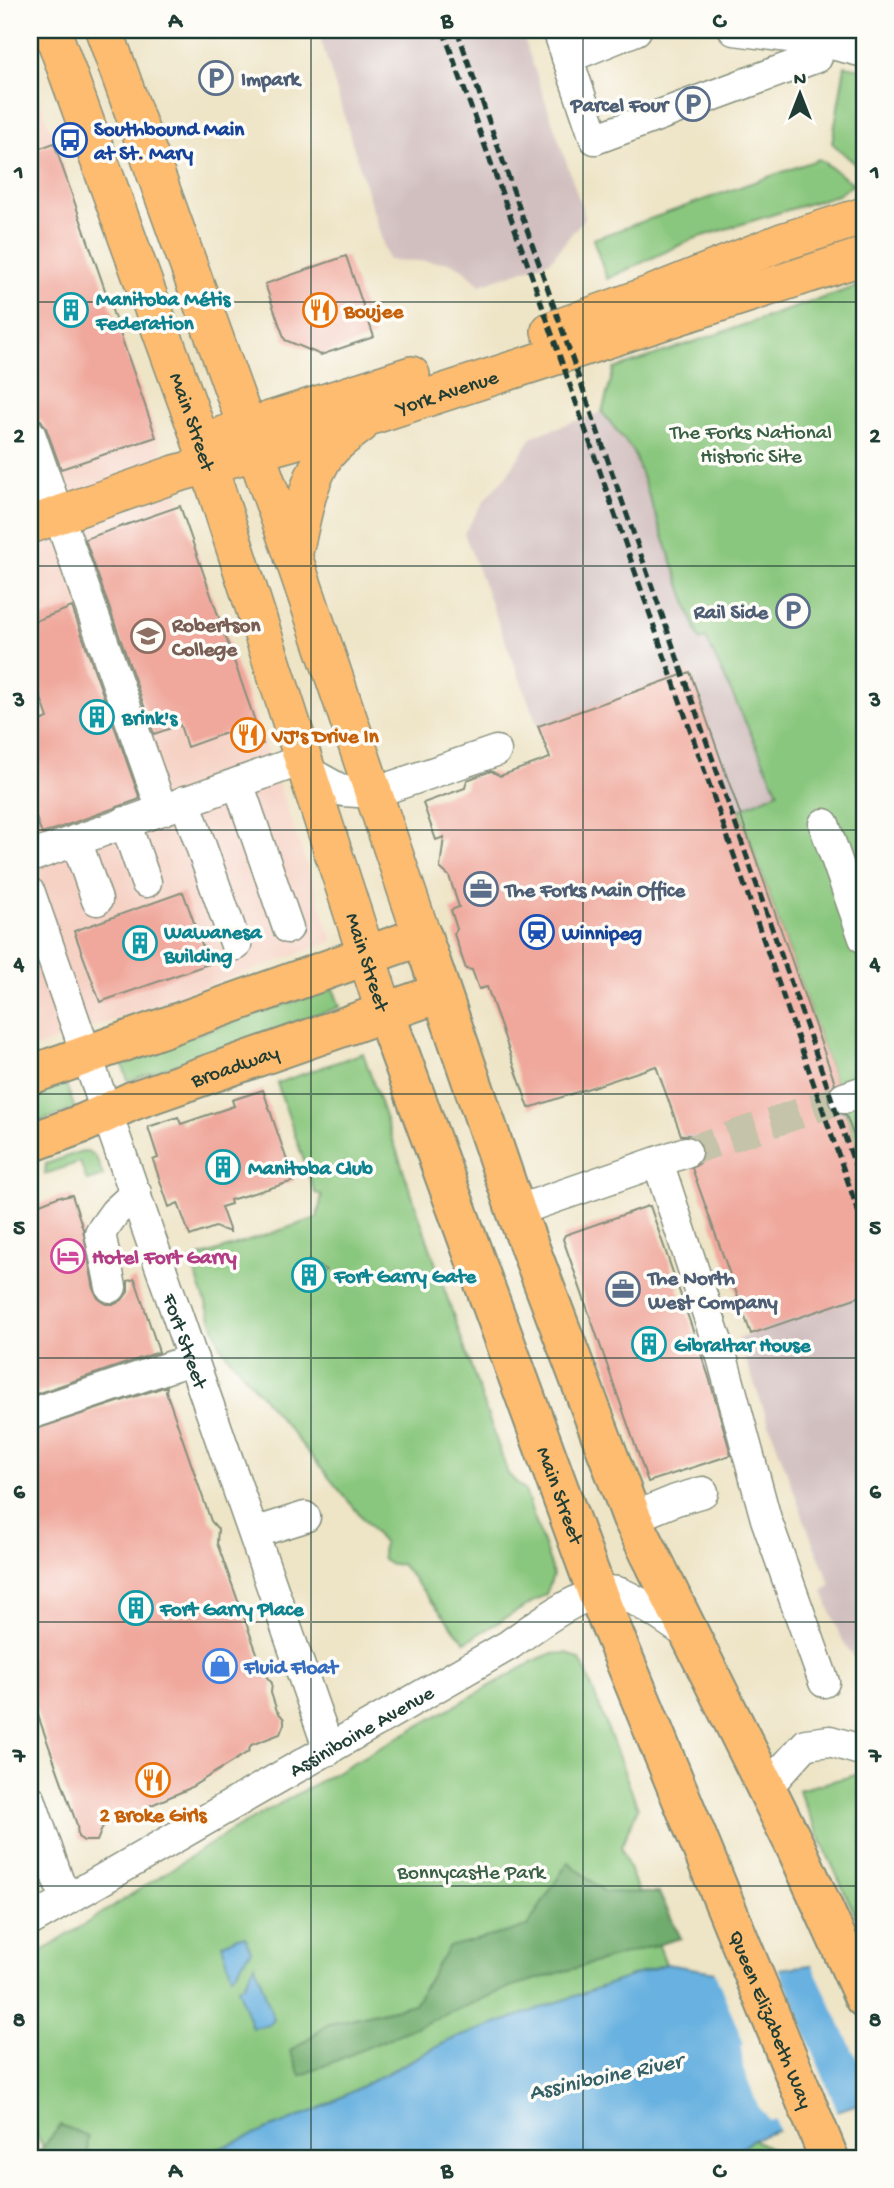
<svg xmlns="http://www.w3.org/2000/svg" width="894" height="2188" viewBox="0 0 894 2188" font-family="'Gochi Hand',sans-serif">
<rect width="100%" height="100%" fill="#fdfcf7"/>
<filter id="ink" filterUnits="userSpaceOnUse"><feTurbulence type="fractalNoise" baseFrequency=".0143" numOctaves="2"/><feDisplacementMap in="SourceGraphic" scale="14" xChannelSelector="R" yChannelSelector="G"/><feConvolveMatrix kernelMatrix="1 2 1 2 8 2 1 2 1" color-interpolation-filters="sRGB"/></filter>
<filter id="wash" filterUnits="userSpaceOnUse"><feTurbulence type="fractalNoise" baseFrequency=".00686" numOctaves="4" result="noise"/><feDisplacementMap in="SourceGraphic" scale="28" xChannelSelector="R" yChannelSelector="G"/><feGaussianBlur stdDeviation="1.57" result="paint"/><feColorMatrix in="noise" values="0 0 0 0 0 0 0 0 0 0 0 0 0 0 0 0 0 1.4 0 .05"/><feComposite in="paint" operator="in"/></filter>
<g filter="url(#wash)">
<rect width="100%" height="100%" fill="#eee4c6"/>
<path fill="#f6d2c5" d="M30 71 333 941 30 1050Z"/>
<path fill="#d1bfbf" d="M318 30H521L585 217 550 261 480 285 465 270 449 262 388 260Z
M602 412 633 451 700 640 706 638 778 793 739 811 864 1165V1674L840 1636 823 1591 831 1585 811 1538 738 1339 751 1334 538 726 464 533 487 497 507 475 533 436Z"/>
<path fill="#8ac77e" stroke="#548259" stroke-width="2" d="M845 66 864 69V172L832 143Z
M819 159 854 184 837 195 693 239 607 279 593 239Z
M864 284V1165L739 810 778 792 706 638 700 641 633 451 602 412 614 369Z
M333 988 340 1007 128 1081 121 1060Z
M363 1053 508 1474 525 1491 551 1566 553 1576 546 1594 465 1642 401 1564 391 1565 383 1560 382 1551 384 1544 221 1347 191 1260 317 1218 322 1195 315 1193 277 1083Z
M64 1079 75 1109 30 1125V1091Z
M82 1151C97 1151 98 1163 103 1176L87 1181 80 1162 45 1174 46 1164Z
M567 1653 580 1660 586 1672 638 1808 621 1847 666 1964 448 2041 319 2109 196 2158H50L30 2124V1959L231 1831 538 1659 550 1654Z
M856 1775 864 1777V1935L798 1790Z
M753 2139 788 2158H668L695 2149 730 2157Z"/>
<path fill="#6fac6d" stroke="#477450" stroke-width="2" d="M568 1862 605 1892 659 1893 681 1938 513 1986 300 2076 290 2051 329 2024 414 2004 448 1947 527 1927Z
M61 2125 88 2136 87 2158H30V2154L38 2153Z"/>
<path fill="#68b1e0" stroke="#44778a" stroke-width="2" d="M238 1937H246L251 1951C242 1958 242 1970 232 1976L222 1944Z
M864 1958V2102L753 2139 730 2157 695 2149 668 2158H196L319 2109 448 2041 666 1964 734 1975Z
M255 1964 274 2020 269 2025 252 2028 238 1988 244 1984Z"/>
<path fill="#eee4c6" d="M864 1955V2074L811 1962Z
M778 1966 838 2113 780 2133 775 2119 770 2121 758 2106 743 2069 741 2046 744 2044 713 1968 734 1972Z"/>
<g id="blocks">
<path fill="#f0a89c" d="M54 143 156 437 61 469 46 428 41 420 32 417 30 411V152Z
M346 256 374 337 321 355 285 340 265 284Z
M180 506 263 744 242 752 234 730 187 747 180 725 154 734 85 539Z
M72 607 140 799 42 834 30 801V725L48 718 30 667V623Z
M690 672 835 1083 827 1094 828 1104 833 1112 846 1115 864 1165V1295L751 1334 692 1168 700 1163 703 1156V1147L697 1138 689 1135H681L656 1066 529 1108 487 987 479 989 472 970 466 969 454 934 457 929 451 910 459 907 449 876 440 868 444 837 436 840 423 803 465 788 467 780 491 771 500 776 550 758 538 726Z
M183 892 209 964 100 1002 74 931Z
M263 1090 294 1181 230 1200 231 1204 221 1207 230 1232 215 1227 190 1236 178 1203 169 1207 153 1160 158 1158 148 1127 178 1117 181 1124 234 1106 232 1100Z
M72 1195 83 1229 94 1290 98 1298 106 1304H115L122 1300 128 1292V1281L135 1279 159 1352 30 1396V1208L60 1196 64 1197Z
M648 1206H650L709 1377 731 1455 648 1482 563 1239 565 1235Z
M309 1260 326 1270 305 1288 297 1271Z
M167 1386 166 1391 211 1521 218 1529 217 1543 265 1675 272 1683 271 1693 277 1711 284 1719V1724L280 1734 251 1745 248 1752 188 1789 149 1806 146 1811 103 1826 97 1841H84L78 1837 77 1825 30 1693V1431Z"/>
</g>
</g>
<g filter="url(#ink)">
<use href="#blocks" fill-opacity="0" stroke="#86907d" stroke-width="2"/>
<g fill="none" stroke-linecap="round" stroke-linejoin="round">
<path stroke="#c5c3a9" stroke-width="30" stroke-dasharray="30 15" stroke-linecap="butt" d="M686 1152 844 1098"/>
<g stroke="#86907d" stroke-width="33">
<g id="minor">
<path d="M558 30 595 139 817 57 819 30"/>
<path d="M734 30 819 41 864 52"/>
<path d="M567 58 636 30"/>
<path d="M30 434 162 810"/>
<path d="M307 771 343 791 373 793 496 751"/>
<path d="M238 783 288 928"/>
<path d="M185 801 236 945"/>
<path d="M125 822 146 882"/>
<path d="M824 824 864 938"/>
<path d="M76 840 97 900"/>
<path d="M30 857 302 760"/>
<path id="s1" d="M30 893 329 1750"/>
<path d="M844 1098 864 1091"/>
<path d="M658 1162 722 1357 766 1519 824 1682"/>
<path d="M516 1211 686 1152"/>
<path d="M111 1287 100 1233 115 1212 136 1193"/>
<path d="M30 1414 193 1359"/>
<path d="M632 1518 676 1500 703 1492"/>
<path d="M254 1533 305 1517"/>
<path d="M766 1788 806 1744 830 1741 864 1751"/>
<path d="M30 1799 59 1883 71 1897"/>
<path id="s2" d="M30 1921 509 1645C532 1629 592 1581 620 1593 645 1603 668 1622 691 1636"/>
</g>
</g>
<g stroke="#86907d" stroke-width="40">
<g id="major">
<path id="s3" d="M52 30 197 430 385 1013"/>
<path d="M104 30 293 556 422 936"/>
<path d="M550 331 652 294 782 242 864 216"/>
<path d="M223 435 411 375"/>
<path id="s4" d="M30 525 175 474 291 442 864 256"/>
<path d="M293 556C301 526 305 490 321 462 329 447 346 435 360 425"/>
</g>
</g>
<g stroke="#86907d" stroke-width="42">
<g id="highway">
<path id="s5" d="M385 1013 597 1593 829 2158"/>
<path d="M30 1075 422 936 516 1211 632 1518 797 1850 864 1998"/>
<path id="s6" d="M30 1143 84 1123 132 1101 440 993"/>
</g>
</g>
<use href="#minor" stroke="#fff" stroke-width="30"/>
<use href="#major" stroke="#fdbc70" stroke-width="37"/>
<use href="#highway" stroke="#fdbc70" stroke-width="38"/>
<path stroke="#1f3d34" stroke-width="5" stroke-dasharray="10 5" stroke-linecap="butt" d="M443 30 529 268 864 1228
M457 30 864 1191"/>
</g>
</g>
<path fill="none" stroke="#1f3d34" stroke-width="2" stroke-opacity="0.55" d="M311 30V2158M583 30V2158M30 302H864M30 566H864M30 830H864M30 1094H864M30 1358H864M30 1622H864M30 1886H864"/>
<defs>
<g id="parking-ring" transform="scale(1.75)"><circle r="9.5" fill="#fdfcf7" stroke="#5c6f8a" stroke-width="1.5"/><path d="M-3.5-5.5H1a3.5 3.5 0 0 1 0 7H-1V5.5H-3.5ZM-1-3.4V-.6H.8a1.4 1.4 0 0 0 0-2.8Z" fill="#5c6f8a"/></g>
<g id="bus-ring" transform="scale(1.75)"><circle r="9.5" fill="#fdfcf7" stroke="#1a4fb4" stroke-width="1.5"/><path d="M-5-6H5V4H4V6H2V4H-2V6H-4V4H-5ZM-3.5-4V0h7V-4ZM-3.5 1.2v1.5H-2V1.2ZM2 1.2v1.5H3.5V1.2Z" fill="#1a4fb4"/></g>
<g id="building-ring" transform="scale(1.75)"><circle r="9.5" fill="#fdfcf7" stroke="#0f9aa8" stroke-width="1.5"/><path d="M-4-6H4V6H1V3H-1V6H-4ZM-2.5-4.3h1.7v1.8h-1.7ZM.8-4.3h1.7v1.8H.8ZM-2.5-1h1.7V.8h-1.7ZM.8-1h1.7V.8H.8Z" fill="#0f9aa8"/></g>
<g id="restaurant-ring" transform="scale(1.75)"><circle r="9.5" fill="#fdfcf7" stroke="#e8710a" stroke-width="1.5"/><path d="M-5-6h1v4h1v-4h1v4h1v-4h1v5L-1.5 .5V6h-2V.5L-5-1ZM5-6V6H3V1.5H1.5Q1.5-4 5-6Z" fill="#e8710a"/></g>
<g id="university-ring" transform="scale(1.75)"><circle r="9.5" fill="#fdfcf7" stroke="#8d6e63" stroke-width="1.5"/><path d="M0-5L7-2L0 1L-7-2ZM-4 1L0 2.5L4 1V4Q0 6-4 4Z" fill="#8d6e63"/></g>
<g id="office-ring" transform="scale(1.75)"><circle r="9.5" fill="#fdfcf7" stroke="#5c6f8a" stroke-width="1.5"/><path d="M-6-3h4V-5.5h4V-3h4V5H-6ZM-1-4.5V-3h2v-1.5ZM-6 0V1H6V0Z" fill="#5c6f8a"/></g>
<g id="station-ring" transform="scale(1.75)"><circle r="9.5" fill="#fdfcf7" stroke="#1a4fb4" stroke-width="1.5"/><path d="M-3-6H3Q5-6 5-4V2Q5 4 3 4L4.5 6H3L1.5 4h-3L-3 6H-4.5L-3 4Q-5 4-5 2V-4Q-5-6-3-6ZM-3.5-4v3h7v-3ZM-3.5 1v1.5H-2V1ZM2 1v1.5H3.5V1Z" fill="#1a4fb4"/></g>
<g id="hotel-ring" transform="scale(1.75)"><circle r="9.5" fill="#fdfcf7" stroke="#d1479c" stroke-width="1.5"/><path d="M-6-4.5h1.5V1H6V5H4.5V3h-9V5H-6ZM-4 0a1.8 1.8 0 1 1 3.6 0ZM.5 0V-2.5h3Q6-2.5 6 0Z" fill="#d1479c"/></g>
<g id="shop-ring" transform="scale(1.75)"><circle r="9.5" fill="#fdfcf7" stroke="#3f7fe0" stroke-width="1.5"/><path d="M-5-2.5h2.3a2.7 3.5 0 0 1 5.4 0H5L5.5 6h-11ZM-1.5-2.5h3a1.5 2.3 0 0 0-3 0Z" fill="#3f7fe0"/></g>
</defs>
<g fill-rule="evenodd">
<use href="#parking-ring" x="216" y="78"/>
<use href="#parking-ring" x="693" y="104"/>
<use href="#bus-ring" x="70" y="140"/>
<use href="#building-ring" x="71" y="310"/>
<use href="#restaurant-ring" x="320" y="310"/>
<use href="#parking-ring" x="793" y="611"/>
<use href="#university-ring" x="148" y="636"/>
<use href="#building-ring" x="97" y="717"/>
<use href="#restaurant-ring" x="248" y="735"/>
<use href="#office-ring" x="481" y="889"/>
<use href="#station-ring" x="537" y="932"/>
<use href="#building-ring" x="140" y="943"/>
<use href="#building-ring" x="223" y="1167"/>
<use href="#hotel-ring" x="68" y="1256"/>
<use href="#building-ring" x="309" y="1275"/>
<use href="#office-ring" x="623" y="1289"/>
<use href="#building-ring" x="649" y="1344"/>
<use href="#building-ring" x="136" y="1608"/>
<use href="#shop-ring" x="220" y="1666"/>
<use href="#restaurant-ring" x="153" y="1780"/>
</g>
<g text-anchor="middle" stroke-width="7" stroke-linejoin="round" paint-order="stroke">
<g font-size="21" font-weight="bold" fill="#4e5e75" stroke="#fdfcf7" text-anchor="start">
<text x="241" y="85">Impark</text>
<text x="668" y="111" text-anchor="end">Parcel Four</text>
<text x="768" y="618" text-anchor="end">Rail Side</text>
<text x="505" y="896">The Forks Main Office</text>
<text x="648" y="1284">The North<tspan x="648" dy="24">West Company</tspan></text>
</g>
<g font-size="21" font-weight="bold" fill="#164399" stroke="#fdfcf7" text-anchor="start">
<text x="94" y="135">Southbound Main<tspan x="94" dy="24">at St. Mary</tspan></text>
<text x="562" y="939">Winnipeg</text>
</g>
<g font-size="21" font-weight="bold" fill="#0d838f" stroke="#fdfcf7" text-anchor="start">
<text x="96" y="305">Manitoba Métis<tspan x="96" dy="24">Federation</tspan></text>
<text x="122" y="724">Brink's</text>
<text x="164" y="938">Wawanesa<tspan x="164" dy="24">Building</tspan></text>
<text x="248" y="1174">Manitoba Club</text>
<text x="334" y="1282">Fort Garry Gate</text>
<text x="674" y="1351">Gibraltar House</text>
<text x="160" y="1615">Fort Garry Place</text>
</g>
<g font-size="21" font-weight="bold" fill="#c56008" stroke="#fdfcf7" text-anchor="start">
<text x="344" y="317">Boujee</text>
<text x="272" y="742">VJ's Drive In</text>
<text x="153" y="1821" text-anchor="middle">2 Broke Girls</text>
</g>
<g font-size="21" fill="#1f3d34" stroke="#fdfcf7">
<text dy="7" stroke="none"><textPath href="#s4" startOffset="438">York Avenue</textPath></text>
<text dy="7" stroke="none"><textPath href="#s3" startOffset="416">Main Street</textPath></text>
<text dy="7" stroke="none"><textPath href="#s3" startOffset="984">Main Street</textPath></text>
<text dy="7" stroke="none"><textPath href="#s6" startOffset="219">Broadway</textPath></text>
<text dy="7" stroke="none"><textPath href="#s1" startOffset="474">Fort Street</textPath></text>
<text dy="7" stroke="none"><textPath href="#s5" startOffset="513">Main Street</textPath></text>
<text dy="7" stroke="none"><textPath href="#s2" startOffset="382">Assiniboine Avenue</textPath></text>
<text dy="7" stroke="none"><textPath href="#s5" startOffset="1078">Queen Elizabeth Way</textPath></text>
</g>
<g font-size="21" fill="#3a6046" stroke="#fdfcf7">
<text x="751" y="438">The Forks National<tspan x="751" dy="24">Historic Site</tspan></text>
<text x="471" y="1878">Bonnycastle Park</text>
</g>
<g font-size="21" font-weight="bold" fill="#785e54" stroke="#fdfcf7" text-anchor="start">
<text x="172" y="631">Robertson<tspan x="172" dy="24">College</tspan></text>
</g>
<g font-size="21" font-weight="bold" fill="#b23c85" stroke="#fdfcf7" text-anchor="start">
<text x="92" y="1263">Hotel Fort Garry</text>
</g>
<g font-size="21" font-weight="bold" fill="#366cbe" stroke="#fdfcf7" text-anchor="start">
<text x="244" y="1673">Fluid Float</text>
</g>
<g font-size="23" font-style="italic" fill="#356068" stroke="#fdfcf7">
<text transform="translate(605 2075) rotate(-12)" y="8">Assiniboine River</text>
</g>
</g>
<rect width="894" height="2188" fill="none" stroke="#fdfcf7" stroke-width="77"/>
<g transform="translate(800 94)" stroke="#fdfcf7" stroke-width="5" paint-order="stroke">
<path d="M0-5L12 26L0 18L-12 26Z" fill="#1f3d34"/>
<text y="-10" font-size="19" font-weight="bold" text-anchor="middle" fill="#1f3d34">N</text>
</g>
<rect x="38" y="38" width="818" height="2112" fill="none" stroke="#1f3d34" stroke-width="2.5"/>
<g font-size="23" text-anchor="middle" font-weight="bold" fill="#1f3d34">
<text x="175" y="27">A</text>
<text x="447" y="27">B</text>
<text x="719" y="27">C</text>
<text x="19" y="178">1</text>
<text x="875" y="178">1</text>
<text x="19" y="442">2</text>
<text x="875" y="442">2</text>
<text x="19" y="706">3</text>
<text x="875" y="706">3</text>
<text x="19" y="970">4</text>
<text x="875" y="970">4</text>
<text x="19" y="1234">5</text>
<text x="875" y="1234">5</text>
<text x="19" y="1498">6</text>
<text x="875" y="1498">6</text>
<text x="19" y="1762">7</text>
<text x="875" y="1762">7</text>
<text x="19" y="2026">8</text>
<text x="875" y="2026">8</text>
<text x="175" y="2177">A</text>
<text x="447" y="2177">B</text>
<text x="719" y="2177">C</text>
</g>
</svg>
